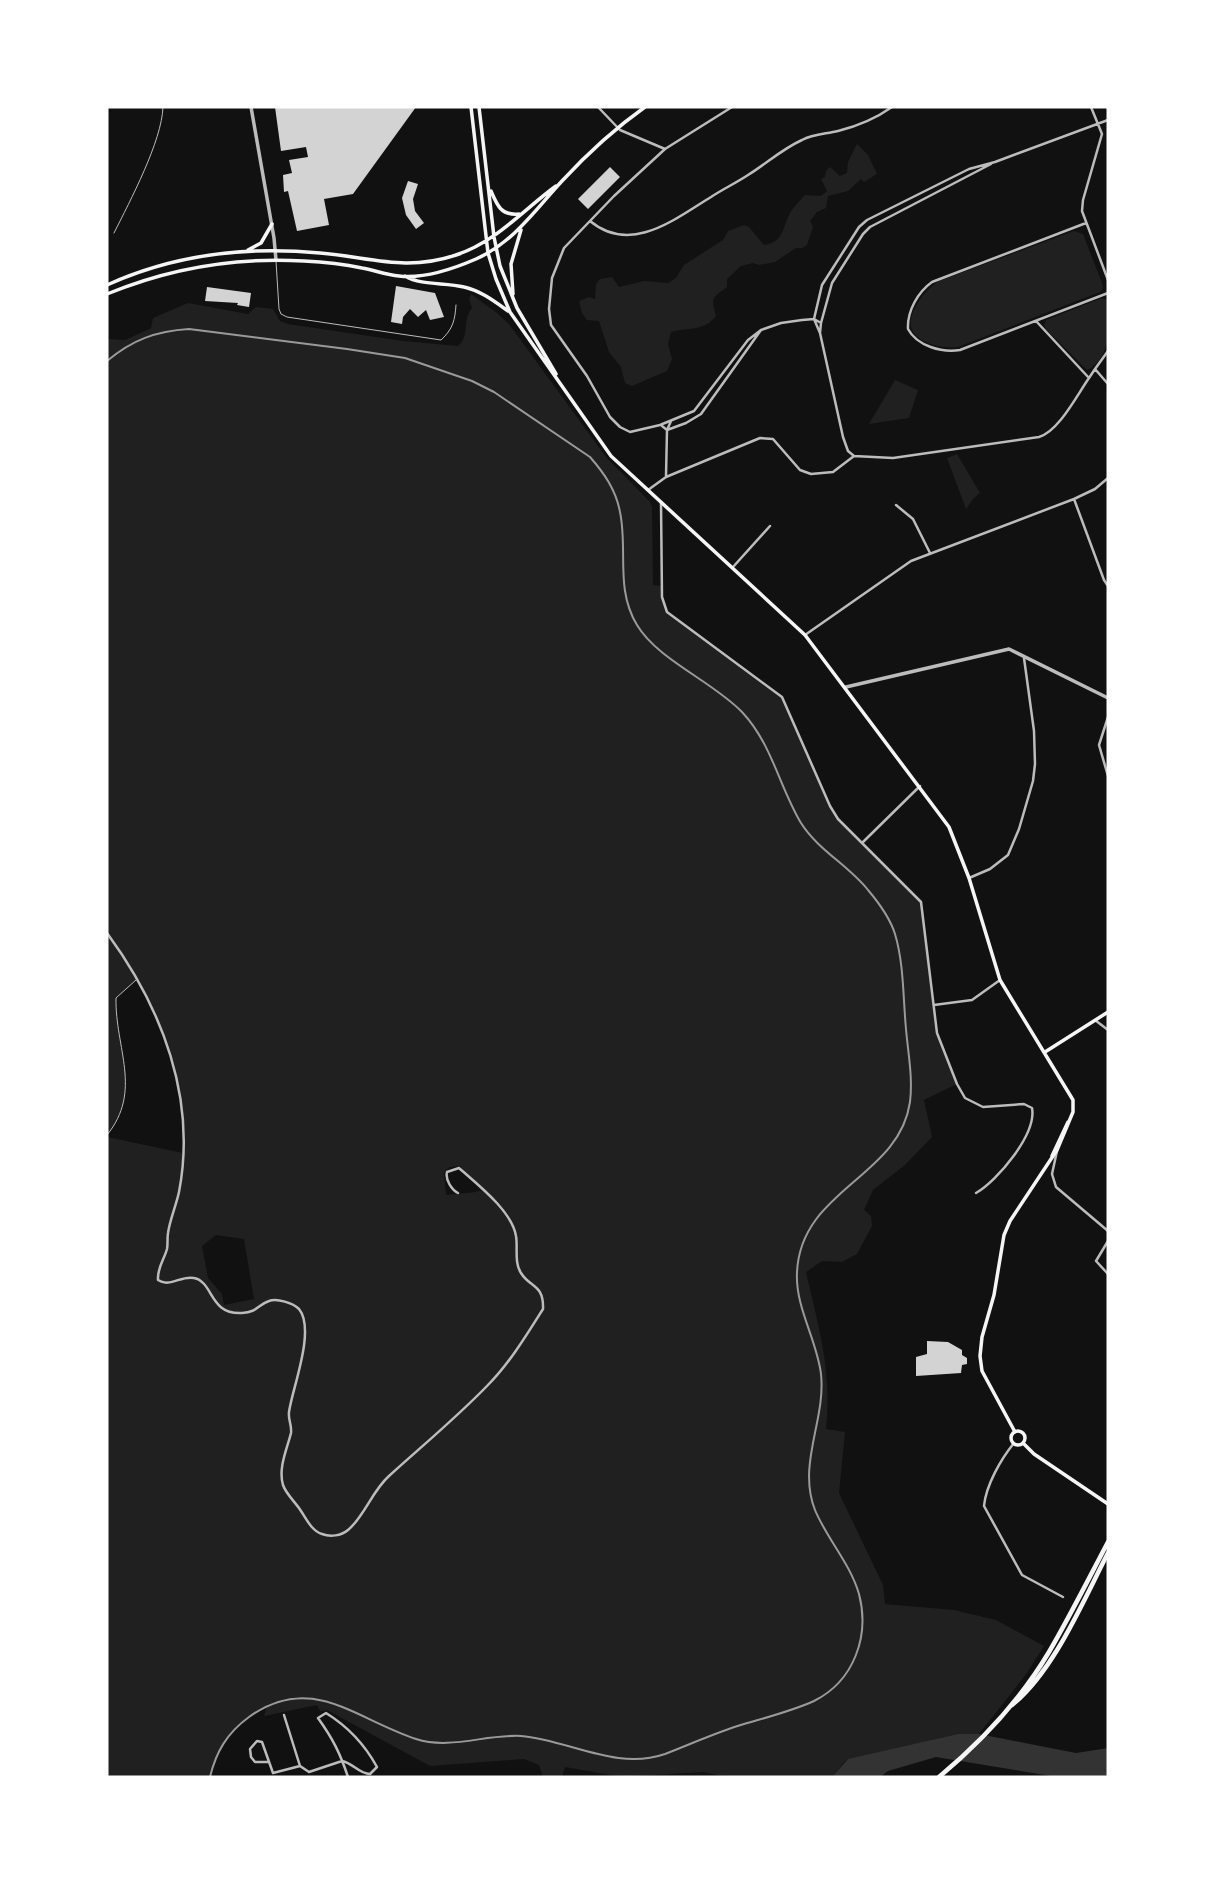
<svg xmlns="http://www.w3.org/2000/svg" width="1215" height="1884" viewBox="0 0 1215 1884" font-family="'DejaVu Sans',sans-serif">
<rect width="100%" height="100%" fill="#111"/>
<path fill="#202020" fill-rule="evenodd" d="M857 144 868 155 877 174 864 182 861 179 848 191 828 196 826 208 817 212 810 221 813 227 807 245 802 248H796L775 262 759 265 753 263 741 266 727 279V287C711 299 711 297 716 316 704 332 687 327 671 332L668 344 672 359 667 371 632 386 625 383 621 367 609 352 599 321 587 320 582 313 579 301 589 297 595 299 596 284 600 279 612 277 619 287 644 281 668 283 676 278 684 265 723 240 728 231 744 225 749 227 764 245C784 242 782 228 790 213 794 206 800 201 805 195L821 196 827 191 821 179 825 177 826 171 830 167 840 176 847 173 848 162Z
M1074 231 1083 234 1102 283 1103 288 1100 292 958 347C944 349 914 344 911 326 908 311 927 288 939 281Z
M471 294 497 313 509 324 606 457 650 502 652 507 653 585 662 586V601L670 615 782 697 830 806 838 819 921 902 937 1033 957 1084 924 1100 932 1137 905 1165 873 1190 864 1210 871 1216 872 1226 857 1254 842 1262 822 1261 806 1272C819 1329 832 1369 826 1429L845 1432 839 1493 883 1585 885 1604 954 1610 996 1620 1044 1646 1027 1673 979 1734H958L845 1761 832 1777H725L704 1772 622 1777 565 1767 562 1777H543L539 1765 524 1759 430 1766 327 1710 320 1711 317 1705 264 1716 267 1705C236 1726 219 1739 210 1777H107V1137L183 1153C185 1116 180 1073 166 1039 158 1018 146 999 137 979L116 998C115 1048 143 1091 107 1135V339L125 340 151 328 153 318 188 303 248 314 256 307 273 309 280 321 288 324 403 341 458 346C470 337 462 319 472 308L469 299ZM461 1166 462 1171 483 1190C470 1194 459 1193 446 1195L444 1172 450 1167ZM216 1235 244 1239 254 1299 224 1305 222 1294 208 1278 202 1246Z
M1102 298 1108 300C1108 325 1113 357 1087 370L1046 329 1044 325 1046 320Z
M895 380 918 390 909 418 869 424Z
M957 454 980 493 973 499 966 509 947 458Z"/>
<path fill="#333" d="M958 1734H979L1076 1753 1108 1748V1776L1057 1777 936 1757 888 1771 880 1777H832L848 1759Z"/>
<path fill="#d3d3d3" d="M275 107H416L353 194 324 199 329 225 297 231 288 191 284 192 283 175 292 173 289 160 308 157 306 147 281 151Z
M610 167 620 177 588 209 578 199Z
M408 181 418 184 413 199 415 211 424 223 416 229 406 215 402 198Z
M396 286 435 293 444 317 430 320 426 310 418 317 410 309 403 317 402 324 391 322Z
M207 287 251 293 249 307 237 305 238 303 205 301Z
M927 1341 948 1342 962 1350V1355L967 1358V1364L962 1365 961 1373 916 1376V1357L927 1354Z"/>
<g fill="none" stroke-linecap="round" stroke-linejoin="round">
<path stroke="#bcbcbc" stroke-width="1" d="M114 233C130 201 162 141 163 107
M276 261 279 309 281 314 287 317 441 340C453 329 455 320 456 305
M107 1135C143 1091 115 1048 116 998L136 980"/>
<path stroke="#bcbcbc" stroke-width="2.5" d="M598 107 620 130 665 149
M732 107 665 149 614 196 564 248 552 278 549 309 551 325 587 376 610 417 620 427 630 432 660 425 694 411 748 340 761 330 781 323 802 320 814 319 821 323
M1091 107 1102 134 1083 200 1082 211 1108 280
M590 221C631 255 675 219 711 197 723 189 736 183 748 175 766 164 782 149 802 140 813 134 826 134 838 131 858 126 875 119 892 107
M1086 223 932 282C918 292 907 311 908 329 917 346 942 353 960 350L1108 293
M1036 321 1089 378 1095 369 1108 384
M820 333 814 319 822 285 859 227 867 220 969 169 995 162 1108 120
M1095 369 1108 351
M662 426 667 430 686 423 701 414 761 330
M854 456 848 451 843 437 820 333 821 323 832 283 863 234 870 227 991 164
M666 476 667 430 671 421
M648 490 666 477 760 438 773 439 800 470 811 474 833 472 854 456 893 458 1039 437C1059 431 1077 395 1089 378
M1074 499 1104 580 1108 586
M661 503 662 597 667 612 782 697 830 806 838 819 921 902 937 1033 957 1084 965 1098 983 1107 1024 1104 1032 1108C1037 1134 997 1181 976 1193
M896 505 913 519 930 553
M733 567 770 526
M805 635 911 561 1074 499 1095 489 1108 478
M1108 717 1099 745 1108 776
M862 843 920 786
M969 878 990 869 1008 855 1019 829 1033 781 1035 764 1034 731 1024 658
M107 933C162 1008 197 1098 179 1192 176 1206 170 1219 168 1233 167 1239 168 1244 167 1249 164 1260 157 1268 158 1280 170 1288 181 1275 194 1278 214 1282 209 1315 242 1313 258 1312 257 1305 269 1301 277 1298 293 1303 299 1309 316 1330 292 1389 289 1412 288 1420 292 1425 291 1433 287 1449 278 1468 283 1485 286 1494 296 1503 301 1511 307 1520 312 1531 322 1534 330 1537 341 1536 348 1530 364 1517 372 1491 389 1476 422 1446 456 1418 487 1386 509 1364 526 1336 543 1309 544 1284 530 1288 521 1273 514 1263 518 1246 516 1236 512 1211 477 1184 459 1168L447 1172C445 1180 452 1190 458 1193
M934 1005 972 1000 1000 980
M1095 1020 1108 1030
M1057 1151 1052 1174 1056 1187 1108 1231
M1108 1241 1096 1261 1108 1274
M1014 1443C1001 1459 986 1485 984 1506L1022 1575 1063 1597
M284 1715 300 1766 309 1772
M268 1762H255L251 1757 250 1749 257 1741 262 1742 273 1773 300 1766
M309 1772 342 1761C353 1763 359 1774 370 1774L377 1767C365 1745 347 1726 326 1713L318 1718C333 1739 340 1753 348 1777"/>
<path stroke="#bcbcbc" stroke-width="3.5" d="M251 107 274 238 276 260
M846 687 1009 649 1108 698"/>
<path stroke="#f5f5f5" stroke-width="3.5" d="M471 107 488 253 496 279 510 312 611 456 805 635 949 827 969 878 1000 980 1073 1100V1112L1057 1150 1010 1221 1004 1235 994 1295 982 1337 980 1356 982 1371 1015 1432
M479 107 494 237 500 266 517 308 556 374
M491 191C497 205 501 216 519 214
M248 250 261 243 272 224
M405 276C422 286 445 282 464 287 481 291 494 301 508 311
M107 285C175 254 246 246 320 253 370 257 405 272 456 255 496 242 523 210 556 186
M107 294C170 268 236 257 304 261 324 262 343 264 362 268 374 270 386 275 399 276 424 279 453 269 476 259 514 242 535 210 562 181 587 154 614 129 645 107
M513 294 511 264 521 230
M1045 1052 1108 1012
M1052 1156 1068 1122
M1011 1438a7 7 0 1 1 14 0a7 7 0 1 1-14 0Z
M1023 1443 1034 1454 1108 1504"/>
<path stroke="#f5f5f5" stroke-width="4.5" d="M1012 1705C1054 1671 1083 1601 1108 1553
M939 1777C981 1742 1021 1699 1049 1652 1070 1616 1089 1578 1108 1542"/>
<path stroke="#9a9a9a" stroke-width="2" d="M107 361C132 340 156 331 189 329L347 349 405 358 472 381 494 392 590 457C604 473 616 490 620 512 628 550 615 589 637 625 658 660 712 681 742 712 772 744 779 786 801 823 818 850 848 865 868 890 879 903 890 918 895 934 904 964 903 998 906 1029 908 1053 913 1077 910 1102 899 1178 801 1189 797 1272 795 1307 817 1340 821 1374 826 1420 797 1464 815 1510 827 1539 850 1563 859 1594 870 1636 854 1681 814 1701 792 1711 768 1717 744 1724 717 1732 691 1744 665 1754 616 1771 569 1740 521 1736 486 1734 450 1750 416 1739 355 1719 311 1672 249 1717 227 1733 216 1752 210 1777"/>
</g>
<rect width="1215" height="1884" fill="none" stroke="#ffffff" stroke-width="217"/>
</svg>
